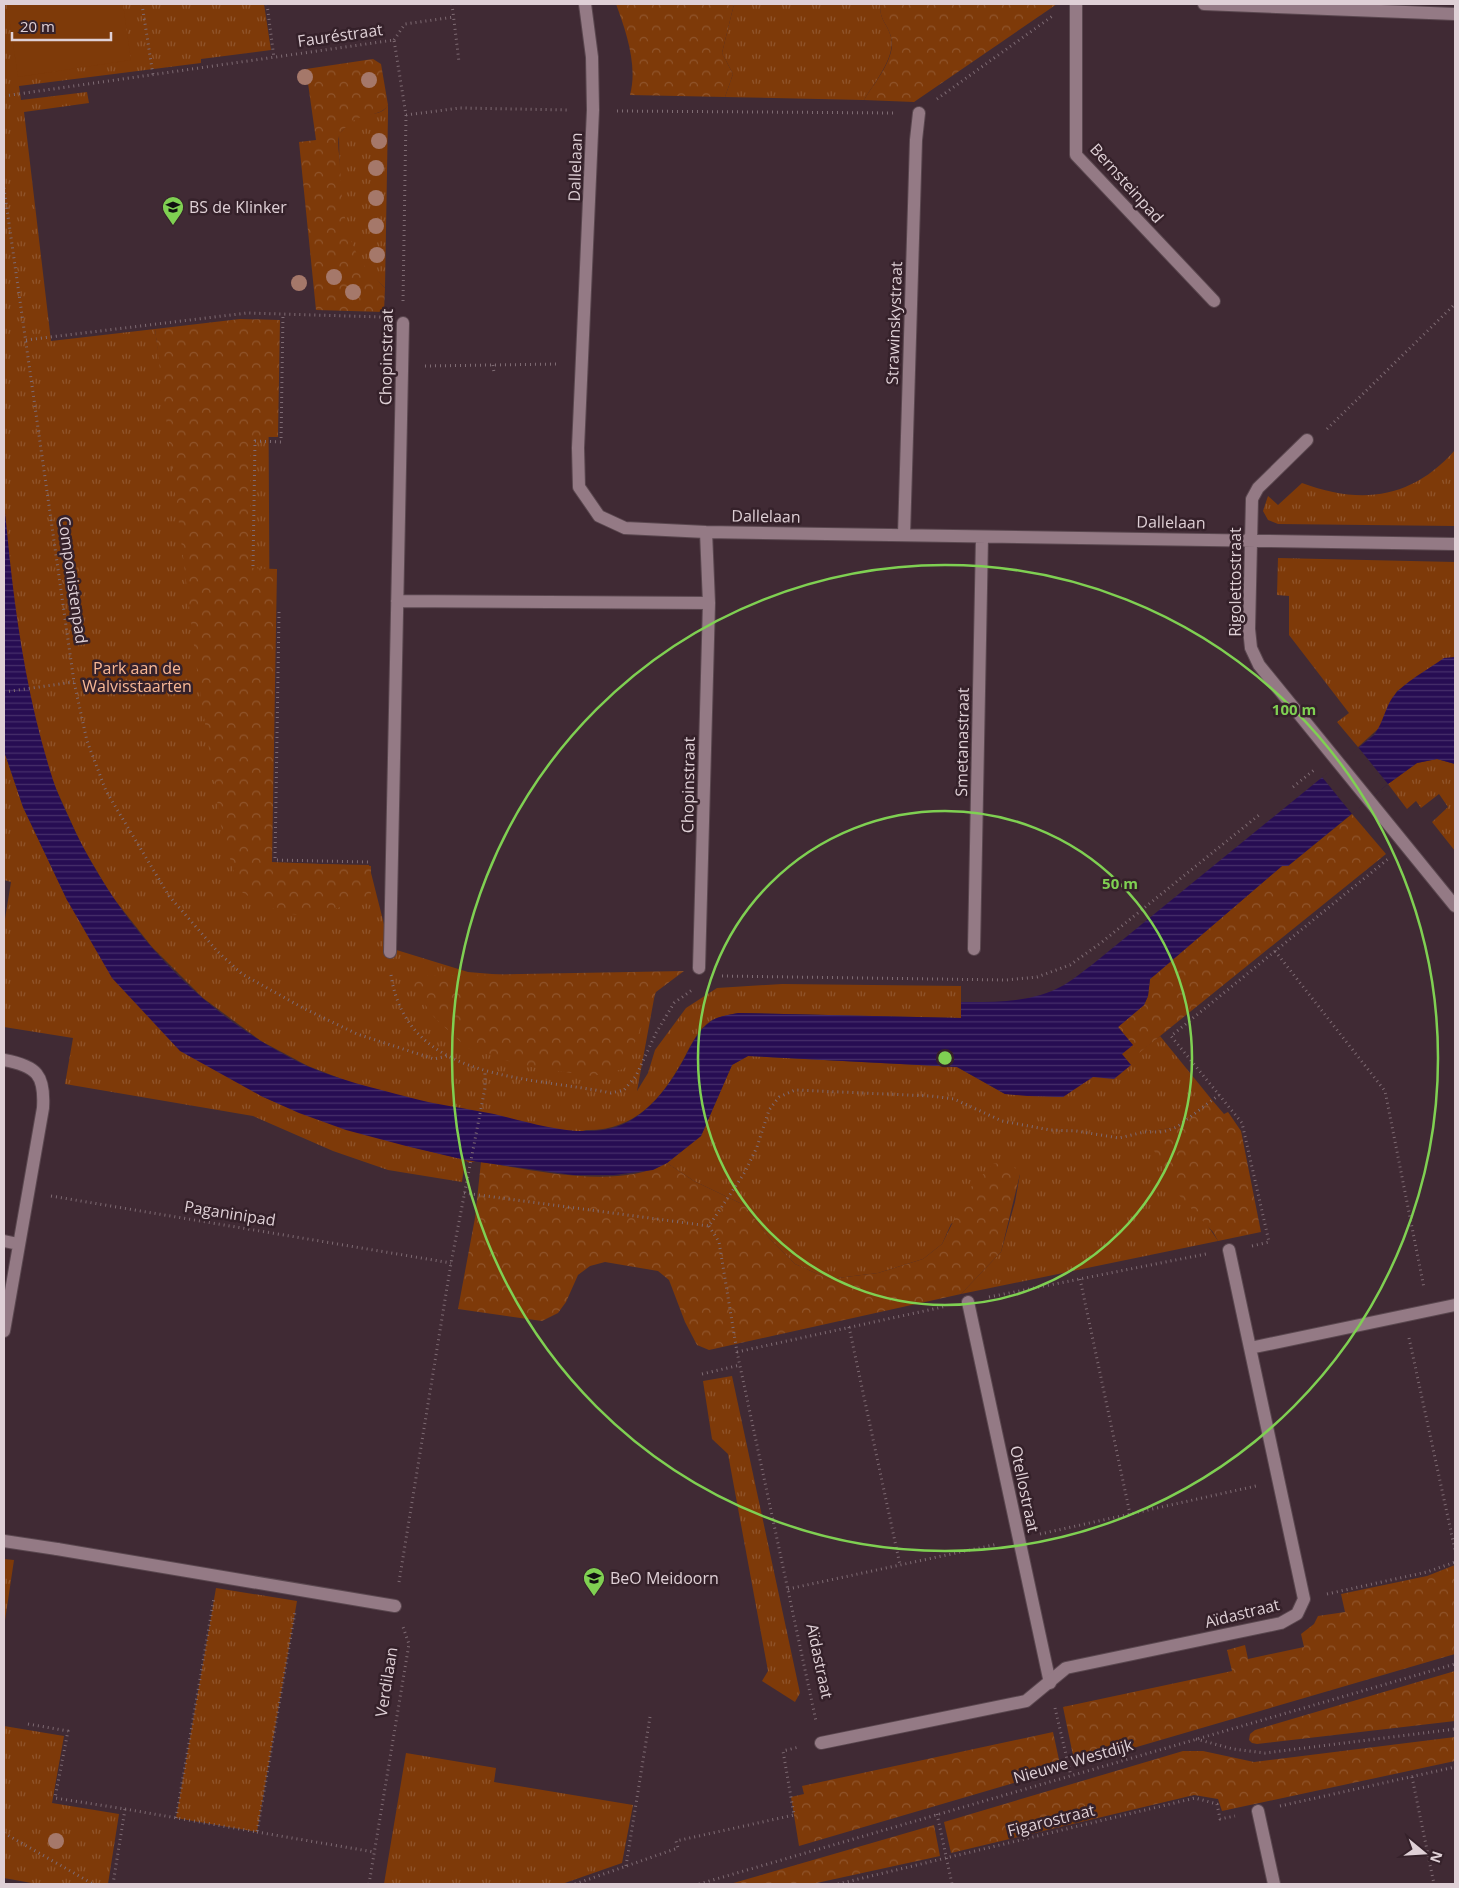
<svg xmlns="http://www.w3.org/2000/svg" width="1459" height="1888" viewBox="0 0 1459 1888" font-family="'Open Sans',sans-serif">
<defs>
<pattern id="grass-tufts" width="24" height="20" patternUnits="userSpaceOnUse" patternTransform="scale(1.25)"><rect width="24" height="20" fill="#7e3a09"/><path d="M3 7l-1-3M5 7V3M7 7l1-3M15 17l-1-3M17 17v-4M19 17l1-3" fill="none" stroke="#90552c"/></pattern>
<pattern id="forest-crowns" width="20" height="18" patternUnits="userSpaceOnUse" patternTransform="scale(1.25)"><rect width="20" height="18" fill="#7e3a09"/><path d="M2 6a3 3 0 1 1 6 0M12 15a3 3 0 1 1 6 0" fill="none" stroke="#90552c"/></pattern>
<pattern id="water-rules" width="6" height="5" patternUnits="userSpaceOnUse" patternTransform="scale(1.25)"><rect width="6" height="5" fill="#270d53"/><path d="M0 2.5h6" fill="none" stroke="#462f6b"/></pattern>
</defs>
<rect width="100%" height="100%" fill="#402a34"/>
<path fill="url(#grass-tufts)" d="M4 4H264L271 50 201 59V63L19 86 21 100 87 92 89 103 24 112 51 341 155 329 158 350 268 329 271 863 369 865 390 948 468 972 656 988 637 1091 648 1073 655 1050 686 1008 717 988 782 984 961 986V1018L738 1013C730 1015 719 1016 712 1020 697 1030 691 1045 683 1060 661 1100 634 1131 586 1130L469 1163 465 1160 462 1182 388 1170 333 1151 253 1116 65 1084 73 1038 4 1027V925L11 882 4 880V751L23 807 67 900 261 1096C326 1125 394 1144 464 1159L347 1081 308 1066 261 1041 203 998 152 947 111 895 81 844 53 782 4 736Z
M734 4H880C880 22 887 22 891 37 896 57 874 83 864 100L725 97 733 74 722 53Z
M388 105V113L385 288C380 282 373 278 368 272 337 236 340 179 339 134 345 128 349 121 358 117 368 112 381 117 388 105Z
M1455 450V526L1278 524 1268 520 1263 511 1268 496 1278 505 1302 483C1361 505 1412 499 1455 450Z
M1278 558 1455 562V657L1397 691 1380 727 1358 747 1337 722 1349 713 1289 635V596L1277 595Z
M1437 759 1455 764V851L1432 822 1448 807 1439 794 1421 808 1416 801 1407 809 1388 784 1417 763Z
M1160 1036 1212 1100 1177 1127 1145 1132 1218 1241 961 1294 1001 1252 1015 1202 1020 1174 951 1224 942 1244 923 1259 878 1273 829 1279 795 1264 770 1239 744 1205 694 1181 667 1163 701 1136 732 1065 748 1056 957 1067 1005 1094 1063 1097 1133 1045 1139 1052Z
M732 1376 800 1693 795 1702 762 1681 768 1671 728 1454 712 1439 703 1381Z
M4 1559 14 1560 4 1627Z
M216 1588 297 1601 257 1832 176 1818Z
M4 1726 64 1736 52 1803 119 1814 108 1884H37L4 1878Z
M406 1753 496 1768 494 1782 633 1805 622 1863 562 1884H384Z"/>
<path fill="url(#forest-crowns)" d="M616 4H734L722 53 733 74 725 97 630 95C638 66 626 31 616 4Z
M880 4H1057L914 102 864 100C874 83 897 57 891 37 887 22 880 22 880 4Z
M373 59 381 64 388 105C381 118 358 112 346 127 343 129 340 133 339 136 337 145 340 157 340 167 342 198 343 227 358 256 365 269 375 277 385 288L384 312 316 310 299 142 316 140 306 69Z
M240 319 280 320 278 437H250V568L277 569 272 862 371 866V895C350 903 326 915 304 915 282 916 256 902 239 890L221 826 198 678 155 329Z
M1352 814 1386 854 1139 1053 1118 1027 1144 1005 1148 996 1150 979 1282 866H1288Z
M684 971 656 992 624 1069 593 1076 524 1066 467 1048 434 1017 414 989V976Z
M1212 1100 1224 1114 1228 1112 1241 1131 1261 1232 1218 1241 1213 1232 1177 1193 1144 1132 1177 1127Z
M481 1162C535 1170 616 1190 667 1163L694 1181 744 1205 770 1239 795 1264 829 1279 878 1273 923 1259 942 1244 970 1188 994 1163 1013 1166 1020 1174 1001 1252 961 1294 709 1350 697 1345 685 1322 669 1280 658 1271 605 1262 590 1266 578 1275 566 1302 558 1313 542 1321 458 1309 475 1218Z
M1455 1565V1654L1075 1765 1063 1707 1232 1671 1227 1650 1245 1645 1248 1659 1304 1647 1301 1634 1314 1624 1318 1616 1345 1612 1341 1594 1427 1576Z
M1455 1671V1721L1257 1744 1252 1743 1249 1740 1250 1734 1255 1730Z
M1053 1732 1061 1769 799 1846 791 1797 804 1794 802 1786Z
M1455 1737V1761L1222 1811 1218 1799 1194 1795 951 1853 944 1822 1183 1751H1203L1254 1762Z
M934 1825 940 1856 812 1884H730Z"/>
<path fill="#7e3a09" d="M7 4H123L131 60 18 77Z"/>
<path fill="url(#water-rules)" d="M4 504C7 529 9 554 12 579 20 647 32 715 53 780 57 793 63 805 69 818 116 923 201 1017 307 1066 339 1080 374 1088 408 1097 436 1105 465 1108 494 1114 529 1122 567 1135 603 1130 641 1125 667 1090 684 1059 692 1044 697 1032 710 1022 718 1016 729 1015 738 1013L961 1018V1002C996 1002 1032 1003 1064 985 1074 979 1083 971 1093 964L1374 735C1384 722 1385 705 1396 693 1406 682 1431 667 1444 658L1455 657V764L1437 759 1417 763 1388 784 1288 866H1282L1155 975 1150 979 1148 996 1144 1005 1118 1027 1133 1045 1122 1054 1131 1065 1114 1079 1093 1077 1063 1097 1027 1096 1005 1094 957 1067 748 1056 732 1065 701 1136 667 1163 653 1170 614 1175H573L465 1160 406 1146 346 1130 299 1113 261 1096 180 1051 112 978 67 900 23 807 4 751Z"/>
<path fill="#402a34" d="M1358 747 1388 784 1352 814 1322 777Z"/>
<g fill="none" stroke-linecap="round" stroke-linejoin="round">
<g stroke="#5a474f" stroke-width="14">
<path id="pedestrian" d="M1076 4V155L1214 301
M968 1302 1050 1683
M57 1549 395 1606"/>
</g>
<g stroke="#5a474f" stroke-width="14">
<path id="minor" d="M585 4 592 57 593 110 578 448 579 487 599 516 625 528 706 532 1455 544
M1204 4 1455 14
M1307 440 1258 488 1252 499 1249 629 1251 648 1259 665 1455 906
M706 532 709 603
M904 535 916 140 919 113
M397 601 709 603 699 968
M974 949 982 537
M390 952 403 323
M4 1060C37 1066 45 1075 43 1108L4 1331
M4 1241 18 1244
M1229 1250 1250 1348
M4 1541 57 1549
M821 1743 1026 1701 1066 1668 1281 1623 1297 1614 1304 1599 1250 1348 1455 1305
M1258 1811 1274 1884"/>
</g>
<path stroke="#7e6b73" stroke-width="3" stroke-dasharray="1 4" stroke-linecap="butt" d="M142 4 153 75
M267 4 274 58
M452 4 459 62
M394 40 405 24 454 17
M4 96 394 40 406 115 460 108 570 110
M937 99 1054 15
M617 111 895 113
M4 188 74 682 87 741 106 791 169 896 218 952 242 974 303 1008 357 1034 434 1059 447 1056
M403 301 406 115
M26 340 247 313 382 317
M493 365 494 373
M425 366 559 364
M1327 429 1455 304
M253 566 255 441 281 442 283 314
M279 612 275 860 368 862
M4 692 74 682
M1293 787 1314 770
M1275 951 1385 1091 1424 1288
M391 975C407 1082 529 1076 611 1093L624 1090 636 1076 656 1033 674 1003 692 990
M722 976 1006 980 1037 977 1070 965 1102 942 1259 815
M464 1193 709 1226 745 1172 757 1147 769 1110 779 1097 795 1090 931 1096 954 1099 1002 1121 1050 1130 1076 1131 1119 1138 1144 1132H1163L1177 1127 1219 1095
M51 1196 451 1263
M709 1226 719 1242 737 1352 816 1721
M1252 1246 1269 1242 1242 1123 1171 1036 1388 859
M1080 1279 1130 1514
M989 1297 1206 1254
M849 1327 900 1565
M1409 1338 1455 1550
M737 1352 947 1306
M702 1374 740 1365
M1040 1534 1256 1486
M399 1582 451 1263 485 1088V1072
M788 1589 998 1544
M1327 1594 1427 1572 1455 1562
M1055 1708 1071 1776
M28 1724 68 1731 55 1798 125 1809 113 1884
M1196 1739 1233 1749 1265 1753 1455 1729
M1412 1777 1434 1884
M1280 1806 1455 1767
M125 1809 257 1832 295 1612
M937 1814 952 1884
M176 1818 214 1598
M257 1832 374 1852
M4 1833 93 1884
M626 1866 650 1717
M369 1884 409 1644 403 1627
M575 1884 678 1848 676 1841 794 1815 783 1751 799 1747
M699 1884 1455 1664
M838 1884 1195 1798 1217 1804 1220 1819 1235 1816"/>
<use href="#pedestrian" stroke="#947a85" stroke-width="12"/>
<use href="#minor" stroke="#947a85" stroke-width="12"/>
</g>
<g fill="#a5786a">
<circle cx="305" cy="77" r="8"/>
<circle cx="369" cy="80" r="8"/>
<circle cx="379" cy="141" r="8"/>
<circle cx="376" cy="168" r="8"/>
<circle cx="376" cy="198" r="8"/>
<circle cx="376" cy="226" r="8"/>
<circle cx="377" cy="255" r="8"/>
<circle cx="334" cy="277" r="8"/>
<circle cx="299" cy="283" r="8"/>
<circle cx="353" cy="292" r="8"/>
<circle cx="56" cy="1841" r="8"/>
</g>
<g fill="none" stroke="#7fd052" stroke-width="2.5">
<circle cx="945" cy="1058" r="247"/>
<circle cx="945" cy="1058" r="493"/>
</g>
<defs>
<g id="school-pin" transform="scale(1.125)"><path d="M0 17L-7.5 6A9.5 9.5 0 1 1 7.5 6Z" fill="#7fd052" stroke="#35212a"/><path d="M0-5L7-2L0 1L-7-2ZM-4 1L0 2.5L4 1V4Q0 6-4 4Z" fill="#111"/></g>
</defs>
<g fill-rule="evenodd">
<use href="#school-pin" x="173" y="207"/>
<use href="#school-pin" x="594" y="1578"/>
</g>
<g text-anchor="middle" stroke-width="5" stroke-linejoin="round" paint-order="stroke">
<g font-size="16" fill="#dfd0d6" stroke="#35212a">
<text transform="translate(340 35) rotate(-8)" y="6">Fauréstraat</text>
<text transform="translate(575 167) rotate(-88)" y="6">Dallelaan</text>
<text transform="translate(1127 183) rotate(48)" y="6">Bernsteinpad</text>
<text transform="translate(894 323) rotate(-88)" y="6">Strawinskystraat</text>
<text transform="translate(386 357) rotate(-89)" y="6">Chopinstraat</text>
<text transform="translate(766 516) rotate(1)" y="6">Dallelaan</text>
<text transform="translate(1171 522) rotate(1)" y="6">Dallelaan</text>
<text transform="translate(73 580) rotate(82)" y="6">Componistenpad</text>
<text transform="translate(1235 582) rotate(-90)" y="6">Rigolettostraat</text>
<text transform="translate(962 742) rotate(-89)" y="6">Smetanastraat</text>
<text transform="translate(688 785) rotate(-89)" y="6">Chopinstraat</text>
<text transform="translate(230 1213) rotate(9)" y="6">Paganinipad</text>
<text transform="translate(1025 1489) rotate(78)" y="6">Otellostraat</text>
<text transform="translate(1242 1613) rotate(-14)" y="6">Aïdastraat</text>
<text transform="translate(820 1661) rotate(78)" y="6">Aïdastraat</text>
<text transform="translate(386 1682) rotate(-81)" y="6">Verdilaan</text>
<text transform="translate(1073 1761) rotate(-16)" y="6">Nieuwe Westdijk</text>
<text transform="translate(1051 1820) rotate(-14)" y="6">Figarostraat</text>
</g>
<g font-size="16" fill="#dfd0d6" stroke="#35212a" text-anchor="start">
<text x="189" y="213">BS de Klinker</text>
<text x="610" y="1584">BeO Meidoorn</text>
</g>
<g font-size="16" fill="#f8b896" stroke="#35212a">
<text x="137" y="674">Park aan de<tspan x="137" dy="18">Walvisstaarten</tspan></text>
</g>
</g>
<circle cx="945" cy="1058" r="8" fill="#7fd052" stroke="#35212a" stroke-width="2.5"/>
<g font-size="15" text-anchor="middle" font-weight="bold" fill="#7fd052" stroke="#35212a" stroke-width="5" stroke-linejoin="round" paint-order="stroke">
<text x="1294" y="715">100 m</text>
<text x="1120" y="889">50 m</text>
</g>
<rect width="1459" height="1888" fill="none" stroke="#dfd0d6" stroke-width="10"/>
<g transform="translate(1424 1853) rotate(108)" stroke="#35212a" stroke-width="4" paint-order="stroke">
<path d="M0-4L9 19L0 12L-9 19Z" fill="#dfd0d6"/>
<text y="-8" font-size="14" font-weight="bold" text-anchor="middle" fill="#dfd0d6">N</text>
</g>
<path d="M12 32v8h99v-8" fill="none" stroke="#dfd0d6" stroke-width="2.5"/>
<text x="20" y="32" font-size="15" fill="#dfd0d6" stroke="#35212a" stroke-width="4" paint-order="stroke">20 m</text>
</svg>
